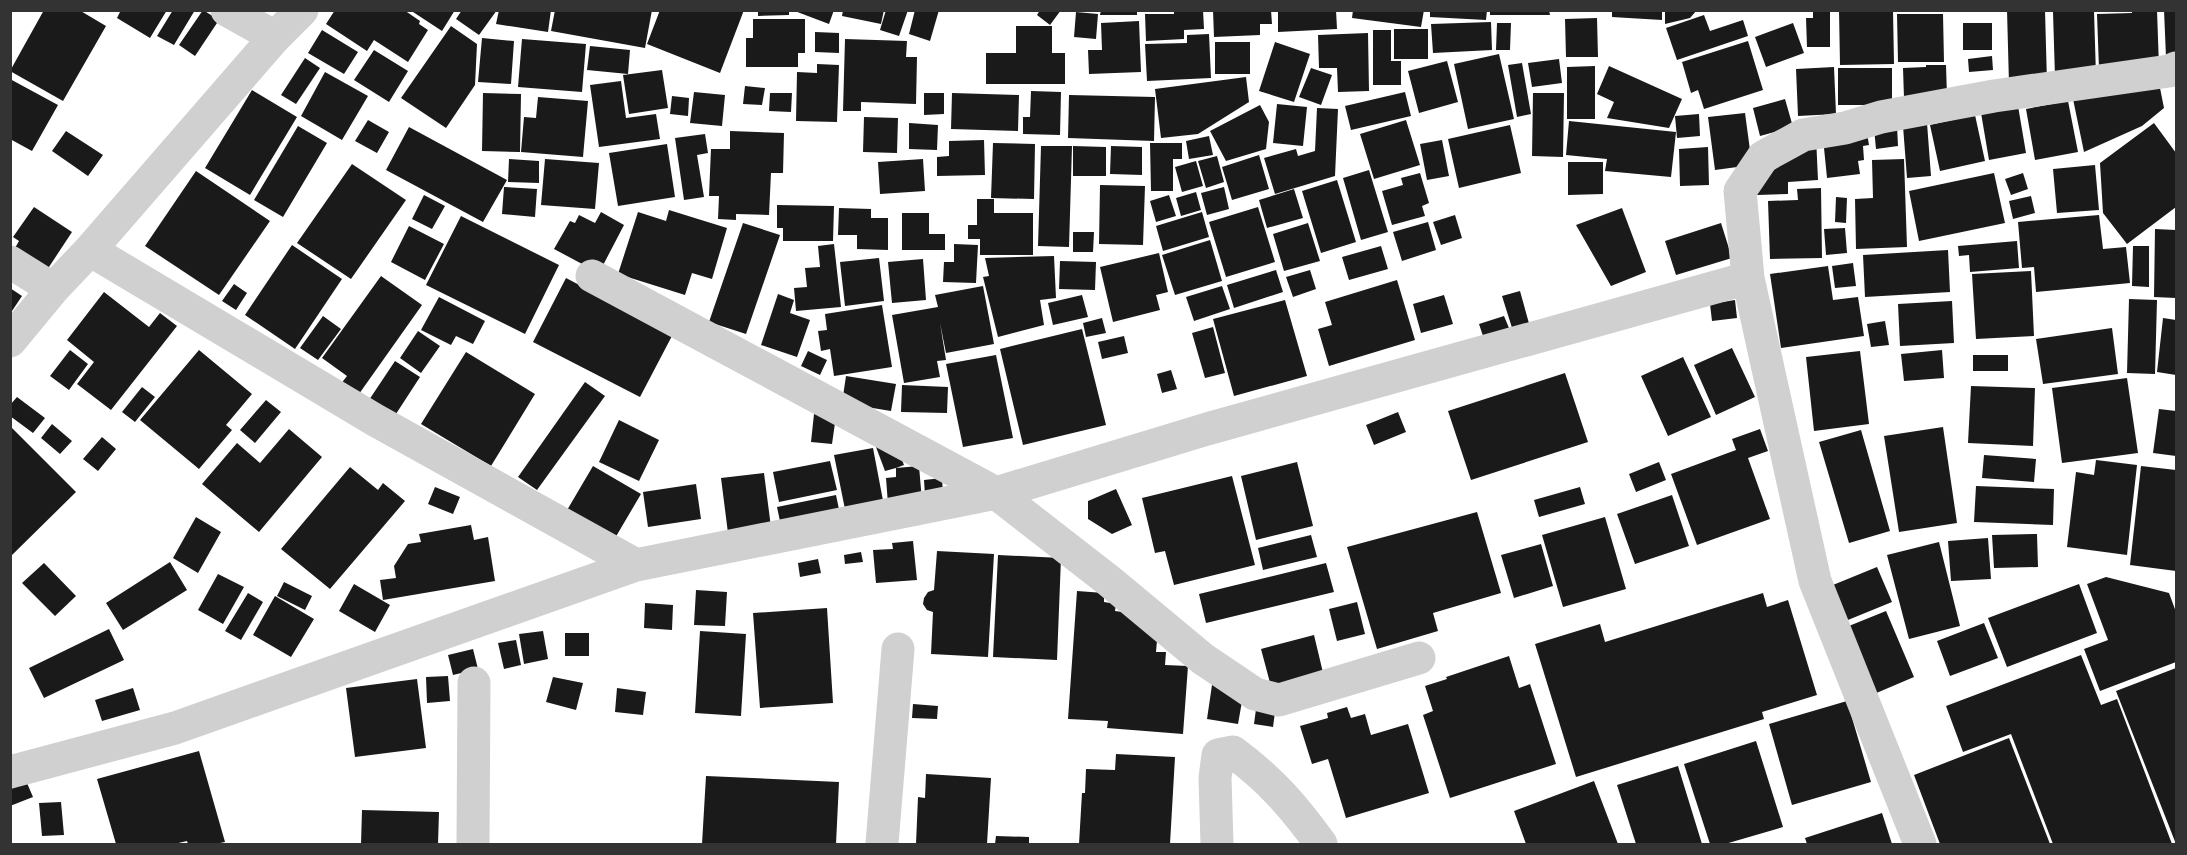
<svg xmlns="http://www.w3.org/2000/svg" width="2187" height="855" viewBox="0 0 2187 855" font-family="Arial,sans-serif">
<rect width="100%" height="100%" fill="#fff"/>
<path fill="#1a1a1a" d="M44 10H79L106 26 63 101 10 71Z
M121 10H167L150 38 117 18Z
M173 10H195L174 45 157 36Z
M203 10 219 20 195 56 179 45Z
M335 10H404L420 21 419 24 428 30 408 62 374 40 367 51 326 24Z
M410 10H455L442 31Z
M462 10H497L479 35 456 19Z
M499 10H551L548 32 496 24Z
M555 10H652L645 48 551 31Z
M660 10H744L720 73 647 44Z
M758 10H789V15L758 16Z
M792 10H834L829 24Z
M843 10H884L881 24 842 16Z
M886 10H908L899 36 880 30Z
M915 10H939L930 41 909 34Z
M1040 10H1061L1050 25 1037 15Z
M1101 10H1137V15H1100Z
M1174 10H1203L1204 29 1184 30V39L1146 41 1145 14H1174Z
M1213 10H1271L1272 24H1260V35L1214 37Z
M1278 10H1336L1337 29 1278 32Z
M1353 10H1424L1421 27 1352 18Z
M1430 10H1487L1486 20 1430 17Z
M1490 10H1549L1550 15H1490Z
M1612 10H1662V20L1612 17Z
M1665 10H1697L1690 18 1665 24Z
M1813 10H1830V47H1807L1806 18H1813Z
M1839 10H1893L1894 64 1840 65Z
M2007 10H2045L2047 83 2009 84Z
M2132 10H2157L2159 67 2099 69 2097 14 2132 13Z
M2164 10H2176V57H2166Z
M2094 11 2096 76 2055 77 2053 12Z
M1076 12 1098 14 1096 39 1074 37Z
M1897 14H1943L1944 62H1898Z
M1704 15 1710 31 1743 20 1748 36 1677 60 1666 28Z
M1597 18 1598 57H1566L1565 19Z
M753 19H805V53H798V67H746V38H753Z
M1139 21 1141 72 1089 74 1088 50H1102L1101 23Z
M1491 22 1492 50 1433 53 1431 24Z
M1497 23H1511L1510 50H1496Z
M1793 23 1804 53 1766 67 1755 37Z
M1963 23H1992V50H1963Z
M451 26 477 44 475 85 446 128 401 98Z
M1016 26H1052V53H1065V84H986V53H1016Z
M1394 29H1428V59H1394Z
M322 30 358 52 344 74 308 53Z
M1373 30H1391V61H1401V85H1373Z
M815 32 839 33V53L815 52Z
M1368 33 1369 91 1338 92 1337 68H1319L1318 35Z
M1209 34 1211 78 1147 81 1145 44 1187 43V35Z
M482 38 514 41 511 84 478 82Z
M522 39 586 44 582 92 518 87Z
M845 39 907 41 906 57H917L916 104 861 102V111H843Z
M1748 41 1763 90 1704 109 1698 90 1691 93 1682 62Z
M1215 42H1250V74H1215Z
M1275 42 1310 54 1294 102 1259 91Z
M590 46 630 50 628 74 587 70Z
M374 50 408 71 389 102 354 80Z
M1499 54 1514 119 1468 129 1454 64Z
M1992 56 1993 70 1969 72 1968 59Z
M305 58 320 68 296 104 281 95Z
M1559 59 1562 83 1532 87 1528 63Z
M1447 61 1458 102 1419 113 1408 71Z
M1522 63 1531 114 1517 117 1508 65Z
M817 64 839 65 837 122 796 121 797 72 817 73Z
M1926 65H1946L1947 97 1904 98 1903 68 1926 67Z
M1595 66V119H1567V67Z
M1609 66 1682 99 1669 128 1607 118 1614 102 1597 94Z
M1834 67 1836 114 1798 116 1796 69Z
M1311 68 1332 75 1321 105 1299 97Z
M1838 68H1892V105H1838Z
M662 70 668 108 629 114 623 75Z
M325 72 368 96 342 140 301 116Z
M1246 77 1249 102 1198 134 1161 138 1155 89Z
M10 79 58 105 32 151 10 139Z
M621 81 626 118 656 114 660 139 599 147 590 85Z
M2159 83 2164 108 2142 126 2084 152 2073 99Z
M745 86 765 88 762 105 743 104Z
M252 90 297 117 250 195 205 168Z
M1031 91 1061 92 1060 135 1023 134V117H1030Z
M694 92 725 95 722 126 690 123Z
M1405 92 1411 116 1351 130 1345 106Z
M483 93 521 94 520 152 482 151Z
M770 93H792L791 112 769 111Z
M924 93H944V114L924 115Z
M952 93 1019 95 1018 131 951 129Z
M1533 93H1564L1563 157 1532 156Z
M1069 95 1155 97 1154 141 1068 138Z
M672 96 689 98 688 116 670 114Z
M538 97 588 101 583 157 521 152 524 117 536 118Z
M1785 99 1793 127 1760 136 1753 108Z
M2017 100 2026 153 1989 160 1980 107Z
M2068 101 2078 152 2035 160 2026 109Z
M1277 104 1307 107 1303 146 1273 143Z
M1260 105 1269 122 1266 149 1226 161 1210 131Z
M1317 108 1338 109 1335 176 1275 194 1264 158 1296 149 1298 156 1315 151Z
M1745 113 1752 165 1715 170 1708 117Z
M1699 114 1700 136 1677 138 1675 116Z
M1975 115 1985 161 1940 171 1930 125Z
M864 117 898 118 897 153 863 152Z
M368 120 389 132 377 153 355 141Z
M1406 120 1420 165 1374 179 1360 134Z
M1569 121 1676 132 1671 177 1605 171 1607 159 1566 155Z
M909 123 938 125 937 150 909 149Z
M1927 123 1931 176 1907 178 1903 126Z
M2154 123 2176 153V207L2127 244 2103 213 2100 163Z
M1510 125 1521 173 1459 188 1448 139Z
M298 126 327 143 283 217 254 200Z
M1897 126 1898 146 1876 149 1874 128Z
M409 127 507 180 483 222 386 170Z
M66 131 103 155 88 176 52 151Z
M730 131 784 133 783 173H771L769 215 736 214V220L718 219 719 196H709L711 149H730Z
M1867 133 1869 145 1863 146 1864 160 1858 161 1860 174 1827 178 1823 138Z
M705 134 708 153 697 155 704 197 684 200 675 138Z
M1209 136 1213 155 1189 159 1186 141Z
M1816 137 1818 180 1788 182V194L1757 195V183Z
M984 140 985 175 937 176V157L949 156V141Z
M1442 140 1449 176 1427 180 1420 144Z
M993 143 1035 144 1034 199 991 198Z
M1150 143H1182V159H1173V191H1151Z
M667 144 675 197 618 206 609 153Z
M1041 146H1072L1069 247 1038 246Z
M1073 146 1106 147V176H1073Z
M1111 146 1142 147V175L1110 174Z
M1708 147 1709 185 1680 186 1679 149Z
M1259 155 1269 189 1232 200 1222 167Z
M1217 156 1224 182 1206 188 1198 161Z
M509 159 539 161V183L508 182Z
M545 159 599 163 595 209 541 205Z
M923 159 925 191 880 194 878 162Z
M1904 159 1907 247 1856 249 1855 199 1873 198 1872 160Z
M1196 161 1203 186 1182 192 1175 167Z
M1568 162H1603V194L1568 195Z
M352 164 406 200 351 279 297 243Z
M2095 165 2099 210 2057 213 2053 169Z
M1369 170 1388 232 1361 240 1343 178Z
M196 171 270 221 219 295 145 246Z
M1420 173 1429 203 1422 206 1425 216 1392 225 1382 191 1403 185 1401 178Z
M1994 173 2005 223 1919 241 1909 191Z
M2023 173 2028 189 2011 195 2005 179Z
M1337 180 1356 242 1321 253 1302 191Z
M1100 185 1145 186 1143 245 1099 244Z
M504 187 537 189 535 217 502 214Z
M1224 187 1229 209 1207 215 1201 193Z
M1821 188 1822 258 1770 259 1768 201 1798 200 1797 189Z
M1294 189 1303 218 1267 228 1259 200Z
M1196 192 1201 210 1181 216 1176 198Z
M424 195 445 206 432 229 412 219Z
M1169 195 1176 216 1156 222 1150 201Z
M2031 196 2035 213 2013 219 2009 201Z
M1836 197 1847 198 1846 223 1835 222Z
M977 199H994V213H1033V255H980V239H968V225H977Z
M777 205 834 206 833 241H783V228H777Z
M34 207 72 232 47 270 15 248 19 241 13 237Z
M1258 207 1275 262 1226 277 1209 222Z
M839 208 871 209V218H888V250L857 249V235H838Z
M1622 208 1646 272 1611 286 1576 225Z
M669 210 727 228 712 279 692 273 685 295 618 274 638 212 666 221Z
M601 212 624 225 599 273 554 249 570 221 575 223 579 215 595 223Z
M1202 212 1209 237 1163 251 1156 226Z
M902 213H929V234H945V250H902Z
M1455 215 1462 238 1441 245 1433 222Z
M2099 215 2103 249 2126 247 2130 283 2036 292 2034 267 2022 268 2018 222Z
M461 216 559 265 525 334 426 285Z
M1428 222 1436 250 1402 261 1393 232Z
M743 223 780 235 746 334 709 322Z
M1308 223 1320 261 1284 271 1273 234Z
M1721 223 1732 258 1676 275 1665 241Z
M409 226 444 244 425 280 391 262Z
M1845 228 1847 253 1826 255 1824 229Z
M2155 229 2176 230V298L2154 297Z
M1073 232H1094L1093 252H1073Z
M1210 240 1222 281 1175 295 1162 255Z
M2017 241 2019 268 1970 272 1969 255 1959 256 1958 246Z
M834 244 841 307 796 311 794 288 807 287 805 268 820 267 818 246Z
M954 244 978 245 976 283 943 282 944 262H954Z
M292 245 342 279 295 349 245 315Z
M1381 246 1388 269 1349 280 1342 257Z
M2133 246H2149V287L2132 286Z
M1948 250 1950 292 1865 297 1863 255Z
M1159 253 1168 292 1156 295 1160 310 1113 322 1100 267Z
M1054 256 1056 298 1040 300 1044 325 998 337 983 277 989 276 985 258Z
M879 258 884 301 845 306 840 262Z
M923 259 926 300 892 303 888 262Z
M1060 261 1096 262 1095 290 1059 289Z
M1853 263 1856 286 1835 288 1832 266Z
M1828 266 1833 300 1858 297 1864 336 1781 348 1770 274Z
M1276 270 1283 292 1234 308 1227 285Z
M1310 270 1316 289 1293 297 1286 277Z
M2031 271 2034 336 1976 339 1972 274Z
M381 276 422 305 354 401 337 389 347 376 322 358Z
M566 278 673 334 640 397 533 342Z
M1397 280 1415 340 1329 366 1318 329 1332 325 1325 302Z
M234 284 247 293 236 310 222 301Z
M983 286 994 344 946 353 940 323 946 360 937 361 940 377 904 383 892 315 938 307 935 295Z
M1222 286 1230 309 1194 321 1186 297Z
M10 288 22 296 10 314Z
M1520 291 1530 327 1513 331 1502 296Z
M104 292 149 327 160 313 177 326 111 410 77 384 94 362 67 340Z
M778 294 794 300 790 313 810 320 797 357 761 345Z
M1082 295 1088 317 1053 325 1048 303Z
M1444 295 1453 324 1421 333 1413 304Z
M439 297 485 321 473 344 456 336 451 345 421 330Z
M2129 299 2157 300 2155 374 2127 373Z
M1285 300 1307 376 1234 396 1213 319Z
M1735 300 1737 318 1712 321 1710 304Z
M1952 301 1954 343 1900 346 1898 304Z
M882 305 892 367 834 376 830 349 821 351 818 331 827 330 825 314Z
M323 316 341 329 318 360 300 348Z
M1504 316 1509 328 1483 336 1479 324Z
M1102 318 1106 333 1086 337 1083 323Z
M2163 318 2176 320V375L2157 372Z
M1885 321 1889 345 1871 347 1867 324Z
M1213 327 1225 373 1205 378 1192 333Z
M2112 328 2118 374 2043 384 2036 339Z
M1082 329 1106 425 1023 445 1000 349Z
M418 331 440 346 421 373 400 358Z
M1124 336 1128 353 1102 359 1098 342Z
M1732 348 1755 397 1716 415 1694 365Z
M70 350 88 364 69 390 50 376Z
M199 350 252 394 226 425 232 430 199 469 140 420Z
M1942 350 1944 378 1904 381 1901 354Z
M808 351 827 360 820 375 801 366Z
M1860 351 1869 424 1814 431 1806 357Z
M466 352 535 394 491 466 421 424Z
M996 355 1013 438 963 447 946 364Z
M1973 355H2008V371H1973Z
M1683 357 1711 417 1668 436 1641 376Z
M395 361 420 377 394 417 369 400Z
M1171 370 1177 389 1162 393 1157 374Z
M1565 373 1588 442 1471 480 1448 411Z
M846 376 896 384 891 411 842 403Z
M2127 378 2138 453 2062 463 2052 388Z
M585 382 605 396 537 490 518 477Z
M902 385 948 387 947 413 901 412Z
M1971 386 2035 388 2033 446 1968 443Z
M142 387 155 397 135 422 122 412Z
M17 397 45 418 33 433 10 416V405Z
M266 400 281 412 255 443 240 430Z
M2159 409 2176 411V456L2153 453Z
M1398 412 1406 432 1374 445 1366 425Z
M814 414 836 416 832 444 811 442Z
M619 420 659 440 639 481 599 462Z
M52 424 72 441 60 454 41 438Z
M10 426 76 492 10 557Z
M1943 427 1957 523 1899 532 1884 436Z
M289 429 322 457 259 532 202 484 237 443 260 463Z
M1760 429 1768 451 1748 458 1770 519 1697 545 1671 474 1736 450 1732 439Z
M1861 430 1890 531 1849 543 1819 442Z
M102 437 116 449 98 471 83 459Z
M894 440 904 465 896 468 919 466 922 501 888 504 886 478 896 477V468L885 471 876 447Z
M873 448 885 511 847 519 834 455Z
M1984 455 2036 459 2034 482 1982 478Z
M2096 460 2137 465 2127 555 2067 547 2076 472 2094 475Z
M830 461 837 490 779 502 773 472Z
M1297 462 1313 526 1256 540 1241 476Z
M1659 462 1666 480 1636 492 1629 474Z
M593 466 641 494 611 545 563 517Z
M2141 466 2176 470V571L2130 565Z
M350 467 378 490 383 483 405 501 330 589 281 549Z
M764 473 772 535 729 541 721 478Z
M1232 476 1255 565 1174 585 1165 551 1155 553 1142 498Z
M942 478 943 493 925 495 924 480Z
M696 484 701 519 648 527 643 492Z
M1976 486 2054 489 2053 525 1974 522Z
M435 487 460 497 453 514 428 504Z
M1580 487 1585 504 1539 517 1534 500Z
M1116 489 1132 525 1112 534 1088 519V501Z
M836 495 840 514 781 526 777 507Z
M1672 495 1689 546 1635 564 1617 514Z
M1477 512 1501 593 1433 613 1438 631 1377 649 1347 547Z
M196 517 221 532 198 573 173 558Z
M1605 517 1626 589 1563 607 1542 535Z
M471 525 474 540 488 537 495 581 383 600 380 580 396 578 394 566 408 544 421 542 419 534Z
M2037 534 2038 567 1994 568 1992 535Z
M1311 535 1317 557 1263 570 1258 548Z
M1988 538 1991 579 1951 581 1948 541Z
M913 541 917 580 876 583 873 550 893 549 892 543Z
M1939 542 1960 626 1909 639 1887 555Z
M1541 544 1553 586 1514 598 1501 555Z
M937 551 994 554 988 657 931 654 933 612 927 610 923 604 924 598 928 592 934 590Z
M861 552 863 562 845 564 844 555Z
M998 555 1061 558 1057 660 993 657Z
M818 559 821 573 800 577 798 563Z
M170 562 187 590 123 630 106 603Z
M44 563 76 596 55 616 22 583Z
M1326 563 1334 592 1206 623 1199 594Z
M1877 567 1892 602 1843 622 1828 587Z
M218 574 244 587 223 624 198 610Z
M2106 577 2169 593 2176 612V662L2100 691 2084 649 2108 640 2087 584Z
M284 582 312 596 305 610 277 596Z
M354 584 390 605 375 632 339 611Z
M2079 584 2097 633 2007 667 1988 618Z
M696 590 727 592 725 626 694 625Z
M1077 591 1104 593V602L1116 604 1115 611 1130 613 1158 629 1156 652H1166L1165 665 1188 666 1183 734 1107 728 1108 721 1068 719Z
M248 593 263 602 241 640 225 631Z
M1763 593 1767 607 1788 600 1817 695 1762 712 1764 719 1576 777 1535 644 1600 624 1605 642Z
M275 596 314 619 291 657 253 635Z
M1357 602 1365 634 1337 641 1329 609Z
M645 603 673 605 672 630 644 628Z
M827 608 833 703 760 708 753 613Z
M1886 611 1914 677 1867 697 1839 630Z
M1984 623 1998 658 1950 676 1937 641Z
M109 629 124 660 44 698 29 668Z
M543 631 548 659 524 664 519 634Z
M700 631 746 634 741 716 695 713Z
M565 633H589V656H565Z
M1314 635 1325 681 1273 694 1261 649Z
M516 640 521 665 504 669 498 643Z
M473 649 478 669 453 675 448 655Z
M2081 655 2101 705 2117 699 2172 844H2053L2011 734 1963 752 1946 706Z
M1509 656 1519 688 1530 684 1556 764 1450 798 1423 715 1433 711 1425 686 1447 679 1446 677Z
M2176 668V844L2116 691Z
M448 676 450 701 427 703 426 677Z
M553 677 583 683 576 710 546 702Z
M417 679 426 748 355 757 346 688Z
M1212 685 1244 690 1238 724 1207 719Z
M133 688 140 710 102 721 95 700Z
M617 688 646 692 643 715 615 712Z
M1847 701 1871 782 1792 805 1769 724Z
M913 704 938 706 937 719 912 718Z
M1347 707 1351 718 1365 714 1371 735 1408 724 1429 793 1346 818 1328 759 1312 764 1300 726 1328 718 1327 713Z
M1256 709 1275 712 1273 727 1254 724Z
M2009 738 2050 844H1940L1914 775Z
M1756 741 1783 827 1725 844H1710L1684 764Z
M199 751 225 842 215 844H188L187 841 174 844H116L97 779Z
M1116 754 1175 757 1170 844H1079L1082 793H1085L1086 769 1115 770Z
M1678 766 1702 844H1636L1617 785Z
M926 774 991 778 987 844H916L918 797 925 798Z
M706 776 839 782 836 844H702Z
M1594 781 1618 844H1526L1514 811Z
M27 783 33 797 10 806V789Z
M61 802 64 835 42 836 39 803Z
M362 810 439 812 438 844H361Z
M1882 813 1892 844H1807L1805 838Z
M996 836 1029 837V844H995Z"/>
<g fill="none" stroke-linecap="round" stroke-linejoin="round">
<path stroke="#d0d0d0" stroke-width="33" d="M227 10 275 37
M90 250 375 420 636 565
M10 262 53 289
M592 276 996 493 1108 580 1203 659 1255 694 1279 700 1419 658
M10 341 53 289 90 250 275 37 302 10
M10 772 175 728 636 565 996 493 1207 429 1748 278
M473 844 474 683
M882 844 898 649
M1217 844 1215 778 1218 755 1233 752C1271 780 1294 807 1321 844
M1920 844 1815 581 1748 278 1740 191 1763 157 1803 135 1845 128 1881 117 1994 96 2169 71 2176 68"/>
</g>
<rect width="2187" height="855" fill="none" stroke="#333333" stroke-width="24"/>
</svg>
